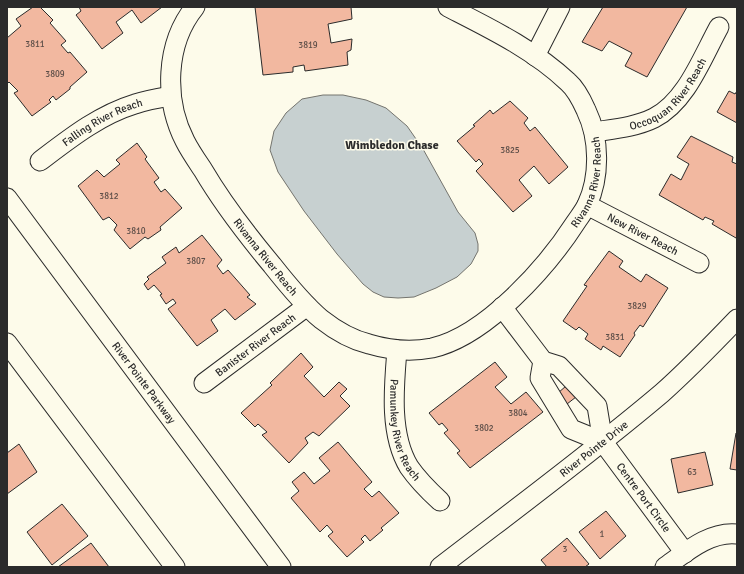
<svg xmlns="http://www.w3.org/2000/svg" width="744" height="574" viewBox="0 0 744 574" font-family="Signika,sans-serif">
<rect width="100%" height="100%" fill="#fdfbea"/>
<path fill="#c7d0d0" stroke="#74746e" d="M323 95H343L366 100 386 108 407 126 423 149 458 212 475 233 478 244V251L471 264 457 277 436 288 414 297 398 298 384 297 373 292 363 284 337 254 304 211 278 172 270 150 274 131 286 113 302 99Z"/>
<path fill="#f2b8a0" stroke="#2b2b2b" d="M33 7H40L53 20 50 23 66 41 61 45 68 53 70 52 87 72 70 87V89L56 100 53 96 49 100 51 102 32 116 14 93 18 91 9 82 7 84V38L21 26 16 19Z
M79 7H162L141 23 132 10 116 22 123 33 102 49 76 15 81 11Z
M255 7H351L352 19 328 24 331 43 352 39 351 50 347 52 348 65 305 71 304 65 293 67V72L263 75Z
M603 7H687L647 77 625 66 632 53 609 41 602 51 582 42Z
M729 91 735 94 737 91V123L717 112Z
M510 101 528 118 524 123 530 131 535 127 568 167 549 184 534 166 519 180 532 196 513 212 476 171 483 164 479 159 476 162 457 141 475 126 473 125 490 110 493 114Z
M691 136 733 157 732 162 737 164V236L736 238 712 224 714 221 705 217 703 220 659 195 671 174 681 180 689 164 677 157Z
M137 143 147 157 145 159 159 178 154 182 161 192 165 189 182 208 160 227 161 230 148 239 145 237 130 249 114 230 117 225 109 217 103 220 78 186 97 170 104 177 120 164 116 160Z
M202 235 222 260 217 266 223 274 228 270 250 295 247 297 256 304 235 320 225 309 211 320 218 331 197 346 168 309 176 303 173 299 166 304 160 295 162 294 154 285 148 290 144 284 149 279 147 277 166 263 162 257 176 247 179 253Z
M609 251 623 261 619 267 641 282 646 274 668 288 643 327 640 325 634 333 635 335 620 357 603 346 601 350 585 339 588 334 579 327 576 330 563 321 587 286 584 285Z
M301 353 313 367 304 376 324 397 339 382 347 389 340 396 350 406 319 436 313 432 305 438 308 443 289 463 262 435 267 432 258 424 255 427 241 413 272 385 270 383Z
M495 362 507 377 495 387 511 404 526 392 543 412 470 468 457 453 460 451 444 433 448 430 442 423 439 425 429 413Z
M566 386 576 397 567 404 558 393Z
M736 433H737V470L730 469Z
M338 442 372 482 364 489 372 497 379 491 399 513 381 528 383 530 370 541 365 535 361 539 364 542 347 557 328 536 333 532 327 525 320 532 291 498 299 491 292 482 304 472 314 484 330 471 319 458Z
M19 444 37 472 7 494V453Z
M705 452 713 485 678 493 671 459Z
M62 504 88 536 52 565 27 532Z
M606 511 626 536 600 559 579 532Z
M567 538 589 564 585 567H547L541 560Z
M91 543 109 567H58Z"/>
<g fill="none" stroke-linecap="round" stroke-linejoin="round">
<g stroke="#2b2b2b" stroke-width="21">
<g id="street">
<path id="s1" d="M195 7C165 44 164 100 185 141 190 151 197 161 203 170 223 204 247 235 272 265 287 284 303 304 321 319 335 330 352 340 369 344 389 350 411 352 432 348 486 336 547 267 576 222 580 216 584 211 587 205 600 177 600 139 586 110 582 101 576 89 568 82 533 49 489 28 448 7"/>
<path d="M535 56 560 7"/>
<path id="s2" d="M594 132C613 129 636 127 654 118 686 102 702 58 719 27"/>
<path id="s3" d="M40 161C69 139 99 115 135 104 147 100 159 98 171 96"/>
<path id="s4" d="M7 198 281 567"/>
<path id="s5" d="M587 205 699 263"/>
<path id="s6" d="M502 307 543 361 559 366 597 406 603 442 685 553"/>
<path d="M7 343 175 567"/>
<path id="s7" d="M397 350C394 386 389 434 409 467 418 480 428 490 440 501"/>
<path d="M543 361 540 378 571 429 603 442"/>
<path id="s8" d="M204 383 307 306"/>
<path id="s9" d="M440 567C514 510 590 454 662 393 688 370 713 344 737 319"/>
<path d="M665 567C686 552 710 531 737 534"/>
</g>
</g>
<use href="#street" stroke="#fdfbea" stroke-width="19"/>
</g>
<g text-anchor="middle" stroke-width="3" stroke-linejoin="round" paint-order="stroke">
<g font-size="9" fill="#5d4e48">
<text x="35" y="47">3811</text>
<text x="308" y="48">3819</text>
<text x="55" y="77">3809</text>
<text x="510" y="153">3825</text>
<text x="109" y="199">3812</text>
<text x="136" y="234">3810</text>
<text x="196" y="264">3807</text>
<text x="637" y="309">3829</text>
<text x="615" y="340">3831</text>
<text x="518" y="416">3804</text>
<text x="484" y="431">3802</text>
<text x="692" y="475">63</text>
<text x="602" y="537">1</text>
<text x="565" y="552">3</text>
</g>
<g font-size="11" fill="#2b2b2b" stroke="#fdfbea">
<text dy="4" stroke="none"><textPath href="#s2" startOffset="88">Occoquan River Reach</textPath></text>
<text dy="4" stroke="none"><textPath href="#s3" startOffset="74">Falling River Reach</textPath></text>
<text dy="4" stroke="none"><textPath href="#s1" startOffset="722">Rivanna River Reach</textPath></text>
<text dy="4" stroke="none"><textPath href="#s5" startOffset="63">New River Reach</textPath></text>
<text dy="4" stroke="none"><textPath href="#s1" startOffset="283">Rivanna River Reach</textPath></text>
<text dy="4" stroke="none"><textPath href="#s8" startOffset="64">Banister River Reach</textPath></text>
<text dy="4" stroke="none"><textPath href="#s4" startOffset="230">River Pointe Parkway</textPath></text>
<text dy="4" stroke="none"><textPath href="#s7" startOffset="82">Pamunkey River Reach</textPath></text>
<text dy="4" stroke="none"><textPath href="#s9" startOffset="194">River Pointe Drive</textPath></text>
<text dy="4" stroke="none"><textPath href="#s6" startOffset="245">Centre Port Circle</textPath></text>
</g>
<g font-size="12" font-weight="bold" fill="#2b2b2b" stroke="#fdfbea">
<text x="392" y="149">Wimbledon Chase</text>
</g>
</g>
<rect width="744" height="574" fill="none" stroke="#2b2b2b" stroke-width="16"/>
</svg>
